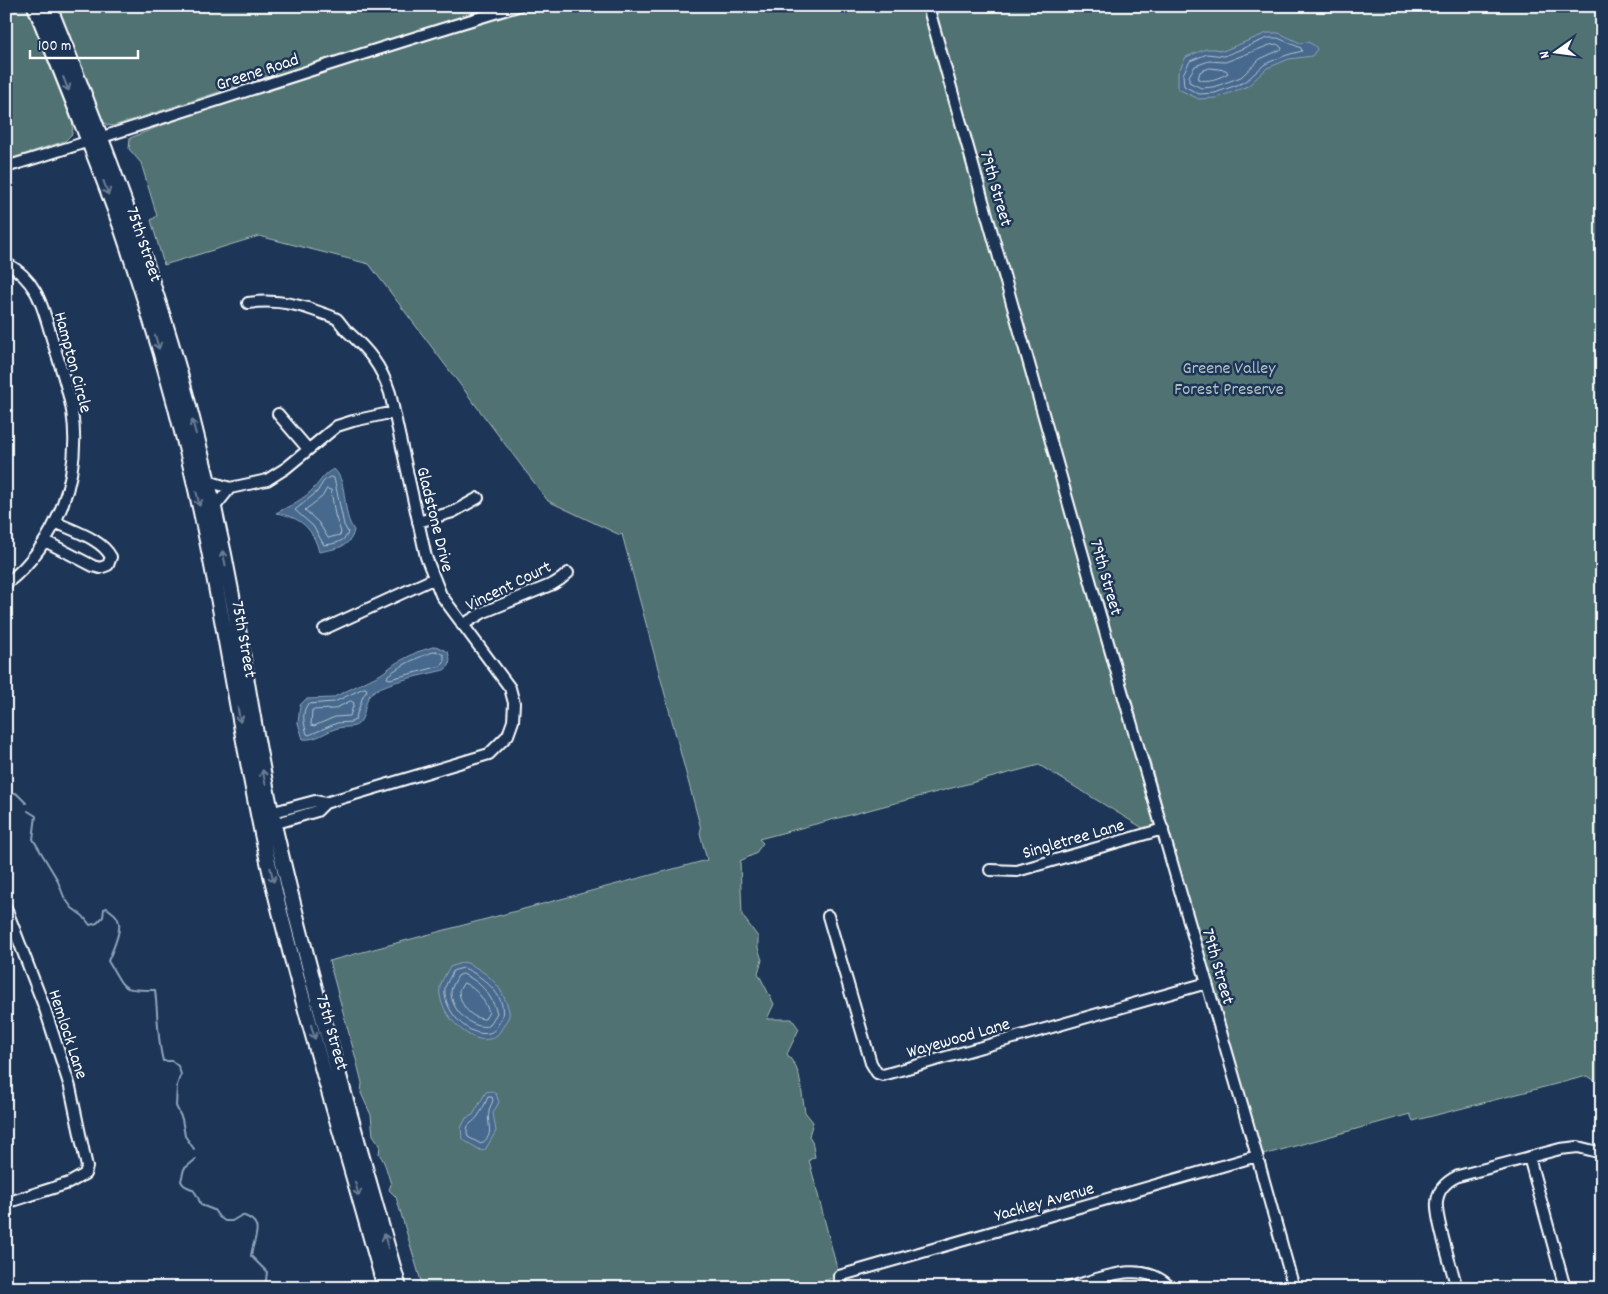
<svg xmlns="http://www.w3.org/2000/svg" width="1608" height="1294" viewBox="0 0 1608 1294" font-family="Dekko,sans-serif">
<rect width="100%" height="100%" fill="#1d3557"/>
<filter id="ink" filterUnits="userSpaceOnUse"><feTurbulence type="fractalNoise" baseFrequency=".02" numOctaves="2"/><feDisplacementMap in="SourceGraphic" scale="10" xChannelSelector="R" yChannelSelector="G"/><feConvolveMatrix kernelMatrix="1 2 1 2 8 2 1 2 1" color-interpolation-filters="sRGB"/></filter>
<g filter="url(#ink)">
<path fill="#517272" stroke="#a8b8b8" d="M6 6H26L73 125 72 134 65 141 6 160Z
M57 6H1602V1084L1587 1076 1413 1121 1410 1114 1263 1155 1211 981 1149 758 1133 749 1155 820 1154 826 1146 830 1039 765 759 839 763 843 755 854 740 861 742 915 758 937V948L762 960 758 973 774 1004 767 1019H792L799 1029 787 1054 795 1065 799 1075 805 1112 813 1122 809 1136 812 1141 815 1157 809 1160 839 1276 800 1288H423L396 1197 389 1190 391 1184C387 1173 386 1163 379 1154L380 1145 373 1135 371 1115 361 1093 362 1083 356 1059 329 961 707 860 700 833 701 829 622 534 620 535 548 501 369 264 259 236 164 265 151 220 157 216 141 163 129 149 130 138 185 116 285 86 272 75 129 121 113 126 107 125 101 119Z"/>
<path fill="#46698d" stroke="#90a5bb" d="M1267 33H1279L1300 43 1308 42 1315 46 1317 49 1312 56 1289 59 1267 68 1248 86 1216 98 1199 99 1178 89V73L1186 57 1206 49H1215L1223 51Z
M334 469C349 483 341 513 354 530 351 548 334 549 319 552 313 528 300 517 276 513 288 507 306 498 314 488 321 481 324 473 334 469Z
M436 646 448 652 450 659 449 666 444 670C424 675 390 681 374 691 363 698 367 713 360 722 355 729 346 726 338 728 326 731 316 741 303 739L298 723 300 705 306 699 332 698 381 674 396 663 417 652Z
M464 962C477 966 496 980 502 993 504 998 508 1005 509 1011 510 1016 507 1020 504 1025 502 1028 500 1032 497 1035 477 1053 436 1014 440 987 441 981 447 972 450 967Z
M491 1091 496 1094 499 1102 493 1113 496 1131 485 1150 482 1151 465 1141 462 1137 461 1128 466 1118 473 1115 486 1092Z"/>
<g fill="none" stroke-linecap="round" stroke-linejoin="round">
<path stroke="#b5c3d1" stroke-width="1" d="M1268 38H1278L1301 48 1302 51 1287 55 1265 64 1245 82 1215 93 1199 94 1184 86 1183 74 1190 61 1207 54 1224 56Z
M1270 45 1277 44 1281 47 1282 49 1260 59 1241 77 1222 84 1213 87 1201 88 1189 82V76L1195 66 1209 61 1225 62Z
M1210 68 1226 70 1228 73C1220 78 1207 83 1198 79L1200 72Z
M330 477 334 478 344 525 348 532C346 542 334 544 324 545L313 526 295 510 317 492 323 482Z
M327 489 331 490 335 515 341 532 340 535 328 538 319 523 305 510 322 497Z
M436 651 444 655V663L441 666 390 679 387 678 388 675C403 664 418 657 436 651Z
M364 688H366L367 691 363 696 355 720 351 722 337 723 309 735 307 734C304 724 301 712 308 704L334 702Z
M351 701 354 703 350 716 335 717 314 726 311 725 312 710 334 709Z
M464 968C483 976 513 1000 499 1023 497 1027 494 1032 489 1033 468 1038 442 1009 445 988 446 983 451 976 453 971Z
M463 974C481 982 491 994 497 1013L489 1026C471 1030 450 1009 451 991 452 986 455 981 458 976Z
M464 983C477 989 484 999 489 1012L485 1019C471 1019 460 1005 459 991Z
M488 1097H492L493 1100C492 1104 489 1108 489 1112 486 1125 496 1134 481 1144L468 1137C464 1123 472 1125 478 1116 482 1110 485 1104 488 1097Z"/>
<path stroke="#90a5bb" stroke-width="2" d="M6 794 16 793 26 803
M28 811 36 816 33 839 57 879 64 897 72 908 83 916 90 925 97 923 103 917 104 909 107 908C112 912 118 915 119 923 121 932 112 952 108 961 126 990 119 990 155 990 158 1013 157 1038 163 1061H172L178 1066 181 1074 177 1085 176 1106 182 1119 185 1136 194 1149
M196 1159 184 1169 181 1181C184 1187 186 1186 192 1189 197 1193 199 1200 201 1205L214 1210 219 1217 225 1221H232L242 1215C267 1223 253 1238 251 1256L267 1272 265 1288"/>
<g stroke="#fff" stroke-width="14">
<path id="minor" d="M928 6 1096 601 1257 1156 1294 1288
M6 167C177 115 346 57 518 6
M6 263C39 281 43 309 53 342 60 365 68 388 72 411 82 476 57 543 6 584
M248 303C273 299 295 303 319 312 324 314 332 316 337 319 340 322 343 327 347 331 368 350 381 365 390 393L426 557 441 595 510 688 514 703 513 721 508 735 489 754 325 803 317 811 267 826
M278 414 308 449
M208 481 230 488 267 480 286 468 337 426 353 421 394 412
M214 508 230 488
M418 522 453 512 478 498
M45 541 93 566 100 568 108 565 111 557C102 539 74 531 55 522
M462 625 484 612 553 584 561 579 568 573
M324 629 433 579
M266 814 315 801 325 803
M990 870 1017 871 1163 829
M6 908 45 1009 70 1087 87 1167 85 1174 69 1183 6 1203
M828 916 871 1063 877 1073 883 1075 1207 983
M1529 1157 1565 1288
M842 1288 839 1276 1257 1156
M1068 1288C1102 1278 1143 1258 1171 1288
M1457 1288C1452 1269 1435 1218 1437 1202 1438 1189 1447 1181 1458 1176L1560 1149 1578 1147 1602 1153"/>
</g>
<g stroke="#fff" stroke-width="18">
<path id="major" d="M35 6C64 79 94 151 120 224 146 300 169 377 188 455 222 594 239 736 271 875 304 1014 347 1150 385 1288
M49 6C107 150 161 291 198 442 212 496 224 551 234 606 247 680 258 756 275 829 311 984 356 1135 399 1288"/>
</g>
<use href="#minor" stroke="#1d3557" stroke-width="10"/>
<use href="#major" stroke="#1d3557" stroke-width="14"/>
</g>
<defs><path id="oneway-shaft" d="M-6 0H5M1.5-3L5.5 0L1.5 3" fill="none" stroke-width="1.6" stroke-linecap="round" stroke-linejoin="round" transform="scale(1.25)"/></defs>
<g stroke="#6c7c92">
<use href="#oneway-shaft" transform="translate(66 84) rotate(68)"/>
<use href="#oneway-shaft" transform="translate(106 188) rotate(70)"/>
<use href="#oneway-shaft" transform="translate(157 342) rotate(74)"/>
<use href="#oneway-shaft" transform="translate(194 427) rotate(-105)"/>
<use href="#oneway-shaft" transform="translate(198 499) rotate(77)"/>
<use href="#oneway-shaft" transform="translate(224 558) rotate(-102)"/>
<use href="#oneway-shaft" transform="translate(239 715) rotate(80)"/>
<use href="#oneway-shaft" transform="translate(264 777) rotate(-101)"/>
<use href="#oneway-shaft" transform="translate(272 875) rotate(77)"/>
<use href="#oneway-shaft" transform="translate(313 1032) rotate(74)"/>
<use href="#oneway-shaft" transform="translate(357 1189) rotate(74)"/>
<use href="#oneway-shaft" transform="translate(386 1241) rotate(-106)"/>
</g>
</g>
<g text-anchor="middle" stroke-width="5" stroke-linejoin="round" paint-order="stroke">
<g font-size="18" fill="#fff" stroke="#1d3557">
<text transform="translate(257 71) rotate(-18)" y="6">Greene Road</text>
<text transform="translate(997 188) rotate(74)" y="6">79th Street</text>
<text transform="translate(145 244) rotate(71)" y="6">75th Street</text>
<text transform="translate(74 362) rotate(75)" y="6">Hampton Circle</text>
<text transform="translate(436 519) rotate(76)" y="6">Gladstone Drive</text>
<text transform="translate(1107 577) rotate(74)" y="6">79th Street</text>
<text transform="translate(508 585) rotate(-26)" y="6">Vincent Court</text>
<text transform="translate(245 639) rotate(80)" y="6">75th Street</text>
<text transform="translate(1073 838) rotate(-16)" y="6">Singletree Lane</text>
<text transform="translate(1219 966) rotate(74)" y="6">79th Street</text>
<text transform="translate(333 1032) rotate(74)" y="6">75th Street</text>
<text transform="translate(69 1034) rotate(72)" y="6">Hemlock Lane</text>
<text transform="translate(958 1037) rotate(-16)" y="6">Wayewood Lane</text>
<text transform="translate(1044 1201) rotate(-16)" y="6">Yackley Avenue</text>
</g>
<g font-size="18" fill="#b1c0c0" stroke="#1d3557">
<text x="1229" y="373">Greene Valley<tspan x="1229" dy="21">Forest Preserve</tspan></text>
</g>
</g>
<rect width="1608" height="1294" fill="none" stroke="#1d3557" stroke-width="25"/>
<rect x="12" y="12" width="1583" height="1269" fill="none" stroke="#fff" stroke-width="2" filter="url(#ink)"/>
<g transform="translate(1556 52) rotate(256)" stroke="#1d3557" stroke-width="4" paint-order="stroke">
<path d="M0-4L9 19L0 12L-9 19Z" fill="#ffffff"/>
<text y="-8" font-size="14" font-weight="bold" text-anchor="middle" fill="#ffffff">N</text>
</g>
<path d="M30 50v8h108v-8" fill="none" stroke="#ffffff" stroke-width="2.5"/>
<text x="38" y="50" font-size="15" fill="#ffffff" stroke="#1d3557" stroke-width="4" paint-order="stroke">100 m</text>
</svg>
